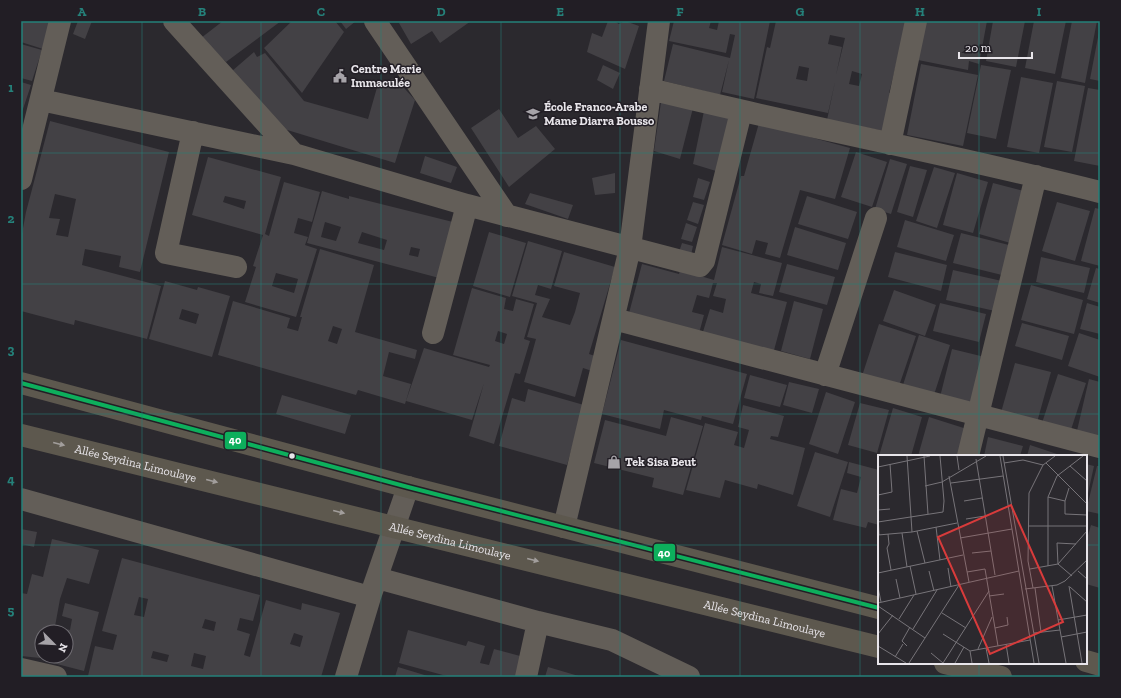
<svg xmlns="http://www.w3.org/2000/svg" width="1121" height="698" viewBox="0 0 1121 698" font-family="'Zilla Slab',serif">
<rect width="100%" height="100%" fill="#2b292e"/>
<path fill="#434145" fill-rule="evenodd" d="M21 21H52L43 49 21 42Z
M78 21H92L85 39 73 34Z
M223 21H281L226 62 201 38Z
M292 21H335L344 32 302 93 264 48Z
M340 21H356L346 29Z
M403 21H471L440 43 432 31 411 44 399 23Z
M608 21H614L619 24 625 21 639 26 625 69 587 52 592 33 602 37Z
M674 21H711L709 28 717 30 719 21H770L754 99 722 92 729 60 720 95 664 81 673 44 730 58 735 35 730 34 726 53 669 41Z
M776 21H907L889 93H892L884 131 827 120 835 82 828 113 756 98 767 47 770 48ZM830 35 845 38 836 75 842 47 828 44ZM799 66 809 68 807 81 796 79ZM852 71 862 74 859 86 849 84Z
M926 21H987L979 64 969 61 968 70 918 60Z
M993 21H1025L1016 67 986 61Z
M1034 21H1066L1055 74 1025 68Z
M1072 21H1097L1085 83 1061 78Z
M1099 32H1100V81L1090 79Z
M21 44 42 50 32 81 21 78Z
M254 52 257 57 265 53 304 101 368 119 378 84 395 78 415 100 395 163 284 129 232 71Z
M921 64 978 75 963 146 907 135Z
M603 65 620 73 613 89 597 80Z
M981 65 1011 70 996 139 967 133Z
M1021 77 1053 83 1039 153 1007 147Z
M1057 81 1085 86 1072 152 1044 147Z
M21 82 31 85 21 115Z
M1088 88 1100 90V166L1074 161Z
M661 102 693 108 680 159 654 151Z
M499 109 518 138 536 126 555 149 509 187 471 128Z
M704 111 733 118 716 171 693 164Z
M50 121 169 152 140 272 119 267 121 256 85 249 82 265 161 286 147 339 75 320 74 325 21 311V239L26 212ZM55 194 76 199 68 237 56 235 60 219 49 218Z
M759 123 850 148 835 199 800 190 780 258 765 254 768 243 756 240 752 254 722 245 741 176H744Z
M856 152 887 162 872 207 841 197Z
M425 156 457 167 451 183 420 173Z
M208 157 281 177 265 234 269 236 284 182 320 192 312 222 298 218 294 233 308 237 305 245 317 249 296 317 245 302 256 267 253 266 263 235 192 215ZM225 196 246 201 244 209 223 202ZM276 273 298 279 294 293 272 286Z
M890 159 907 164 891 214 875 209Z
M910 166 927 170 913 217 897 212Z
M934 167 955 173 937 228 916 221Z
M615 173V193L595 195 592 178Z
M957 173 988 182 973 233 943 225Z
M698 178 710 182 704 200 693 197Z
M993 183 1028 192 1014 244 979 234Z
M322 191 349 199V196L457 223 443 279 307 243ZM325 222 341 227 336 241 321 237ZM362 232 387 240 384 250 358 243ZM411 247 420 249 418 257 409 255Z
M530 193 573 205 568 219 525 204Z
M807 196 857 212 848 239 798 224Z
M693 202 704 205 698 224 687 220Z
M1057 202 1090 211 1075 261 1042 251Z
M1095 208 1100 209V266L1081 261Z
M905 220 954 235 946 261 897 247Z
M686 223 697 227 692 242 681 239Z
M795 227 846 243 838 270 787 255Z
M489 232 526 243 510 297 473 286Z
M961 233 1009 245 1002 275 953 263Z
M528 241 562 251 551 289 538 285 535 295 550 299 542 317 570 325 575 312 580 293 554 286 564 252 615 267 589 354 595 356 592 371 583 368 575 397 524 382 536 339 527 337 537 303 512 296Z
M682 243 693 246 691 255 679 252Z
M722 247 782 263 773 296 759 293 761 284 754 282 751 293 787 302 773 354 702 335 710 309 723 313 726 299 713 296 717 283H713L709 298 697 295 692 312 704 315 698 337 628 317 642 264 679 274 680 270 714 280Z
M320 249 374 265 355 332 417 350 415 359 389 352 383 376 411 384 405 404 358 390 356 395 218 355 233 301 290 318 287 328 298 331 302 317H300ZM333 326 342 329 337 344 328 341Z
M895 252 947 265 941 291 888 277Z
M1041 257 1090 268 1084 293 1036 282Z
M787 264 835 277 827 305 779 292Z
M1096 268 1100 269V303L1087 299Z
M953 270 1002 281 995 311 946 300Z
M165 281 197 290 198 287 230 296 212 357 149 339ZM182 309 199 314 196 324 179 319Z
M1031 285 1083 300 1074 334 1021 320Z
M472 288 506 298 504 309 513 311 516 299 534 304 524 339 530 341 520 374 515 373 494 444 469 436 484 383 472 420 406 401 424 348 489 367 490 365 453 355ZM498 331 507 334 504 344 495 341Z
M894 290 936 305 925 336 883 321Z
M794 301 823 309 810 359 781 351Z
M940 303 986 314 979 342 933 331Z
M1087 303 1100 307V334L1080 329Z
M1022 323 1069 336 1062 360 1015 346Z
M879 324 916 336 898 389 862 376Z
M1079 333 1100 340V377L1068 366Z
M919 335 950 345 933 398 902 388Z
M621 340 747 374 733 424 702 416 701 420 664 410 660 429 602 414Z
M952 349 989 358 975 410 939 401Z
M1015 363 1051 372 1036 426 1000 416Z
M1058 374 1086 383 1070 433 1042 423Z
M750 375 787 385 780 407 744 398Z
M1089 379 1100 382V441L1076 435Z
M789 382 819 389 812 413 783 405Z
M528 389 584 405 567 465 499 446 512 398 525 402Z
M826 392 855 402 838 454 809 444Z
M282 395 351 415 345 434 276 414Z
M860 403 889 410 877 453 848 445Z
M743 405 784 416 778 437 771 436 770 439 805 448 793 495 758 484 757 489 725 480 720 498 686 490 705 423 738 432 734 445 744 448 749 430 738 427Z
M893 408 922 417 911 456H879Z
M671 417 703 426 683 495 652 487 654 478 594 463 605 420 666 436Z
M929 417 970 430 962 456H918Z
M988 437 1023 446 1020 456H984Z
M1030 445 1063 456H1027Z
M815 452 848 462 830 517 797 506Z
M849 462 879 470V525L868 522 866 528 833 520 841 489 857 493 861 477 847 473Z
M1086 464 1094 466 1087 498H1086Z
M1097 466H1100V514L1086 511Z
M1091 525 1100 528V588L1086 584V542Z
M21 529 37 532 34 547 21 544Z
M52 539 99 550 89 584 67 578 60 599 54 632H42V656H50V659L21 656V593L27 594 32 574 43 577Z
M122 558 260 595 253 621 240 618 237 630 250 634 244 655 250 657 266 600 301 610 302 603 340 613 321 677 88 676 95 646 113 650 117 635 102 631ZM139 597 148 599 144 617 134 615ZM205 619 216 622 214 631 202 628ZM294 633 303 636 300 647 290 644ZM153 651 169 655 167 662 151 658ZM194 653 206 656 203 669 191 666Z
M65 603 99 612 84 671 53 663 54 656H66V632H61L62 628 70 630 72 619 62 616Z
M408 630 466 646 468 641 485 646 480 663 489 665 494 649 524 657 518 677H450L399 663Z
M398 667 431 677H395Z
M548 667 582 677H545Z"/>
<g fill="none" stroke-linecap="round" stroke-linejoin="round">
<path stroke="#635e58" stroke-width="22" d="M174 21 294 154
M375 21 507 216
M650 89C799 126 951 154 1100 192
M41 100 294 154 467 205 700 266 704 261 741 112
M193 132 166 253 236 267
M890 144 916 21
M21 179 60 21
M614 319 1100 447
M433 333 467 205
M825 375 876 218
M968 456 1036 176
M21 499 370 597
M564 527 630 248 659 21
M377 578 538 622 612 640 689 677
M21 669 56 677
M346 677 370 597 408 487
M526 677 538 622"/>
<g stroke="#5d584e" stroke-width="22">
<path d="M21 383 408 487 879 608"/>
<path id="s1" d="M21 435 879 647"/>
<path d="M1086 661 1100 665"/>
<path d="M945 663 1001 677"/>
</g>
<g stroke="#221e25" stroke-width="7">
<path id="bus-1" d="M21 383 408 487 879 608"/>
</g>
<use href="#bus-1" stroke="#0daf5c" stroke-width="4"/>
</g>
<defs><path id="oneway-solid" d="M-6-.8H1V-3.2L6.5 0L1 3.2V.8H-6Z"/></defs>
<g fill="#a29e9c">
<use href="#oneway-solid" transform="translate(59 444) rotate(14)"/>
<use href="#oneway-solid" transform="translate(212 481) rotate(14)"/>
<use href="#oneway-solid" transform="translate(339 512) rotate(14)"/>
<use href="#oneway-solid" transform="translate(533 560) rotate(14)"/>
</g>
<path fill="none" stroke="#25817a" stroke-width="1" stroke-opacity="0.55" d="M142 21V677M261 21V677M381 21V677M501 21V677M620 21V677M740 21V677M860 21V677M979 21V456M21 153H1100M21 284H1100M21 414H1100M21 545H879M1086 545H1100M979 663V677"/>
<defs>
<g id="civic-bare" transform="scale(1.08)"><path d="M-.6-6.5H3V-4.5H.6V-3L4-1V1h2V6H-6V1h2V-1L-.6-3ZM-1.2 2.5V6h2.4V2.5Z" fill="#a6a3a8" stroke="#221e25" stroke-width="2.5" paint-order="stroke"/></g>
<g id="school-bare" transform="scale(1.08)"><path d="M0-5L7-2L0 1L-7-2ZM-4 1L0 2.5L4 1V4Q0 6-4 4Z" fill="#a6a3a8" stroke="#221e25" stroke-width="2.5" paint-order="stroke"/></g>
<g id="shop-bare" transform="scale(1.08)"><path d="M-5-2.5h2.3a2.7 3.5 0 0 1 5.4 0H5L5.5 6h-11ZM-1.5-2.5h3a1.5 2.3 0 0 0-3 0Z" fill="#a6a3a8" stroke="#221e25" stroke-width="2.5" paint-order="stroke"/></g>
</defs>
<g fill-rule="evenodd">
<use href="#civic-bare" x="340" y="76"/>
<use href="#school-bare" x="533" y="114"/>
<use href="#shop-bare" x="614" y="462"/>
</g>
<circle fill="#e8e5ea" stroke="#221e25" stroke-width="1.5" cx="292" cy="456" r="3.5"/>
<g text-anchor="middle" stroke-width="3" stroke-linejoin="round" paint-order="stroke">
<g font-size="12" font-weight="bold" fill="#e8e5ea" stroke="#221e25" text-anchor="start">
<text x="351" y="73">Centre Marie<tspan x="351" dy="14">Immaculée</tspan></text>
<text x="544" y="111">École Franco-Arabe<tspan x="544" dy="14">Mame Diarra Bousso</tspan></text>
<text x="625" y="466">Tek Sisa Beut</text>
</g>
<g font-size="12" fill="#e8e5ea" stroke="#221e25">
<text dy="4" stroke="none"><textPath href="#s1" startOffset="118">Allée Seydina Limoulaye</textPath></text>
<text dy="4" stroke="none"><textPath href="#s1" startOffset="442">Allée Seydina Limoulaye</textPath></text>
<text dy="4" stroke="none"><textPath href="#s1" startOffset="766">Allée Seydina Limoulaye</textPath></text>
</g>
</g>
<g transform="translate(878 455)">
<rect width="209" height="209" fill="#2b292e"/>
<path fill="none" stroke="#777479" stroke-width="1" d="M29 1 34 77M46 1 50 59M79 1 81 15M122 1 156 208M125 1 161 208M98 4 117 120M126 8 145 5 165 10M168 8 209 49M192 11 209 26M0 12 52 1M71 21 91 127M73 28 125 21M47 31 64 27 108 1M191 33 187 46V59L209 60M0 40 14 37 12 9M170 42 187 46M86 46 104 43M0 55 12 54M0 59 1 80M88 64 107 61M0 67 65 57 66 46 62 1M151 71H209M58 72 62 105M39 76 47 108M24 78 29 112M10 79 11 89 9 93 13 115M0 80 34 77 79 68M82 83 134 74M94 98 113 96M32 111 38 139M170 111V42L179 21 205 1M70 113 73 132M152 114 180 109 209 76M51 116 56 136M200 116 209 124M89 117 107 114 120 191M0 118 85 100M194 121 180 109 179 88 198 89M18 124 22 143M174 131 188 208M191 131 204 208M0 132 3 147M192 132 209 147M155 133 150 106 151 38 165 10 177 1M157 133 163 177M147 134 179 130 187 126 209 105M111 141 126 139M0 148 141 116M0 151 47 183M64 158 88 173M21 164 36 140M180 165 209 160M117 173 130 170 129 162M35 174 59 135M156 178 182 175M0 179 15 160M65 179 92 196 152 185M183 182 209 177M128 189 131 208M0 191 28 208M29 191 24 186 32 172M108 193 111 208M100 194 114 162M92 196 94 208M53 198 65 208M17 202 25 189M31 208 81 130M65 208 111 136M77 208 86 192"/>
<path fill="#d83b3b" fill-opacity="0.15" stroke="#d83b3b" stroke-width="2" d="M133 50 185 167 112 199 60 82Z"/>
<rect width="209" height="209" fill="none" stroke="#e8e5ea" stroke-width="2"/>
</g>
<g stroke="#221e25" stroke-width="1.5">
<rect x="224" y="431" width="23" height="19" rx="4" fill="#0daf5c"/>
<rect x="653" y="543" width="23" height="19" rx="4" fill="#0daf5c"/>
</g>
<g font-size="11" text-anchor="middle" font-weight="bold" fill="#fff">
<text x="235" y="444">40</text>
<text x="664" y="557">40</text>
</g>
<rect width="1121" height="698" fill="none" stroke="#221e25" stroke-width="44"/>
<g transform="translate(54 644) rotate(114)"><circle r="19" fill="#221e25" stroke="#716e74"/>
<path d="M0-3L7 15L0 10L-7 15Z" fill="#a6a3a8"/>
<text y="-6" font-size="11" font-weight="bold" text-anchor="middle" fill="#e8e5ea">N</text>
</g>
<path d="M959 52v6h73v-6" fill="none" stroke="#e8e5ea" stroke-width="2"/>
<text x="965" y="52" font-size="12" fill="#e8e5ea" stroke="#221e25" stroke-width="3" paint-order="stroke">20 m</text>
<rect x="22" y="22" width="1077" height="654" fill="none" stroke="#25817a" stroke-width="1.5"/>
<g font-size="13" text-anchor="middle" font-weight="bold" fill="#25817a">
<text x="82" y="16">A</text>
<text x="202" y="16">B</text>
<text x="321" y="16">C</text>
<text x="441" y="16">D</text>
<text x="560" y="16">E</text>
<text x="680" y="16">F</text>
<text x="800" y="16">G</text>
<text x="920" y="16">H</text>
<text x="1039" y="16">I</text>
<text x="11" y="92">1</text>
<text x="11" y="223">2</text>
<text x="11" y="354">3</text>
<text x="11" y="484">4</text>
<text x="11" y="615">5</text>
</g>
</svg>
